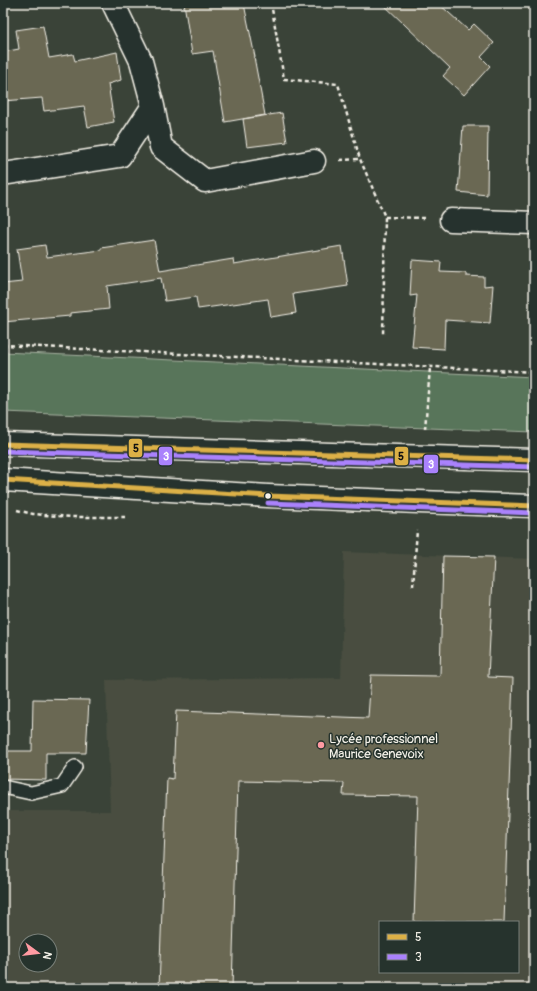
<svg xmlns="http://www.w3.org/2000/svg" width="537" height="991" viewBox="0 0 537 991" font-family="Pangolin,sans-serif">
<rect width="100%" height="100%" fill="#3a4338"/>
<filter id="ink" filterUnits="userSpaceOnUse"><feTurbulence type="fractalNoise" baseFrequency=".025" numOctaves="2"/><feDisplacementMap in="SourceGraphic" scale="8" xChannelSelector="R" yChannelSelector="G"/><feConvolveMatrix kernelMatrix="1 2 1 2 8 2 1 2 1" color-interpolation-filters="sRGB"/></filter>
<g filter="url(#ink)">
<path fill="#484e40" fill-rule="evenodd" d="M344 552 534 559V988H3V811H110L106 680 341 678ZM380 922H518V972H380ZM26 941H50V965H26Z"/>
<path fill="#59745a" stroke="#a6b2a1" d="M3 352 534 377V432L3 412Z"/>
<path fill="#6a6753" stroke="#f4f1e8" d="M184 3H223L224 7 244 4 255 57H254L265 115 225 122 213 51 192 54Z
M382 3H438L468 30 474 24 494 43 481 57 490 66 464 95 443 76 450 68Z
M43 26 49 58 73 54 75 61 117 52 121 80 108 84 114 122 88 127 84 106 44 111 42 98 3 101V52L19 49 16 30Z
M282 113 287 142 247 147 243 119Z
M463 126H488L487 195 458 192Z
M154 240 160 271 233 259 234 264 342 246 348 286 293 294 296 313 271 317 268 299 198 309 196 297 165 301 161 278 107 286 109 309 70 313V316L3 322V284L22 282 17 249 45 245 47 257 101 250V248Z
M412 260 441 262 440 272 466 273V276L484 277V286L493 285 490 323 445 320 444 349 412 347 417 295 410 296Z
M443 556 494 557 488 677 513 678 504 922H414L418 796 343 795 344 783 238 781 232 988H159L167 778 173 779 176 711 368 718 371 675 440 676Z
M33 699 89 700 86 753H46V780L3 779V751H32Z"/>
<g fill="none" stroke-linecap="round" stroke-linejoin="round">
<g stroke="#f4f1e8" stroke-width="16">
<path id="lane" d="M3 787 31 793 62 786 75 767"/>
</g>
<g stroke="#f4f1e8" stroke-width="25">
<path id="street" d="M113 3 141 61 153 106 161 147 205 181 314 161
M3 174 120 156 153 106
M451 220 534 223"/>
</g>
<g stroke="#f4f1e8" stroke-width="25">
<path id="secondary" d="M3 444 534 460
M3 480 268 496 419 502 534 506"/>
</g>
<path stroke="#f4f1e8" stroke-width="2.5" stroke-dasharray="4 3" stroke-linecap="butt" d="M271 3 284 79 338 84 360 159 385 217 383 336
M340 160 360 159
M385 217 425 218
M3 345 534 372
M425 429 430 368
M17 510 33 514 72 517H125
M413 586 417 530"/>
<use href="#lane" stroke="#26332d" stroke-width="13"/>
<use href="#street" stroke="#26332d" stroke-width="22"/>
<use href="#secondary" stroke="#26332d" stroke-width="22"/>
<g stroke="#26332d" stroke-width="8">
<path id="bus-1" d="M3 444 534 460
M3 480 268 496 534 506"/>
</g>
<g stroke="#26332d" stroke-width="8">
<path id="bus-2" d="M3 451 534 467
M268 503 534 513"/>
</g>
<use href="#bus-1" stroke="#dcb046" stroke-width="5"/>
<use href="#bus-2" stroke="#aa82fc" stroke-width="5"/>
</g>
</g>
<circle fill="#f4f1e8" stroke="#26332d" stroke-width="1.5" cx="268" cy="496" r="3.5"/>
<circle fill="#ff9aa2" stroke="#26332d" stroke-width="1.5" cx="321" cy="745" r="4"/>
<g text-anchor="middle" stroke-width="3" stroke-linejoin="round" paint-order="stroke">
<g font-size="13" fill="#f4f1e8" stroke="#26332d" text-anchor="start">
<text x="329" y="743">Lycée professionnel<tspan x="329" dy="15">Maurice Genevoix</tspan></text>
</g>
</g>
<g stroke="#26332d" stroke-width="1.5">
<rect x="128" y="438" width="15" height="20" rx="4" fill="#dcb046"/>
<rect x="158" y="446" width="15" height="20" rx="4" fill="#aa82fc"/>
<rect x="394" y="446" width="15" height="20" rx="4" fill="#dcb046"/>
<rect x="423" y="454" width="16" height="20" rx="4" fill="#aa82fc"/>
</g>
<g font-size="11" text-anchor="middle" font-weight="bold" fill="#fff">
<text x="166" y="460">3</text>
<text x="431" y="468">3</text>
</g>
<g font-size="11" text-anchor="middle" font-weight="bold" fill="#111">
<text x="136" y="452">5</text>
<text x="401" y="460">5</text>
</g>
<rect width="537" height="991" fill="none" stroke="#26332d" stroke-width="16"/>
<rect x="8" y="8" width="521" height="975" fill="none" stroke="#f4f1e8" stroke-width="1.5" filter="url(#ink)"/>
<rect x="379" y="921" width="140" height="52" fill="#26332d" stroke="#787f78"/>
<rect x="387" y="934" width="20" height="6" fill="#dcb046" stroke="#787f78"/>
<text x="415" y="941" font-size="12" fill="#f4f1e8">5</text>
<rect x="387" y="954" width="20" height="6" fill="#aa82fc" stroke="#787f78"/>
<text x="415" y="961" font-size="12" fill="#f4f1e8">3</text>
<g transform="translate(38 953) rotate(105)"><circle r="19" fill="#26332d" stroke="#787f78"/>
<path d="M0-3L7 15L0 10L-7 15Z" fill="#ff9aa2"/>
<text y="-6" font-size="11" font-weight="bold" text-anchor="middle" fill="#f4f1e8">N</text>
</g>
</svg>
